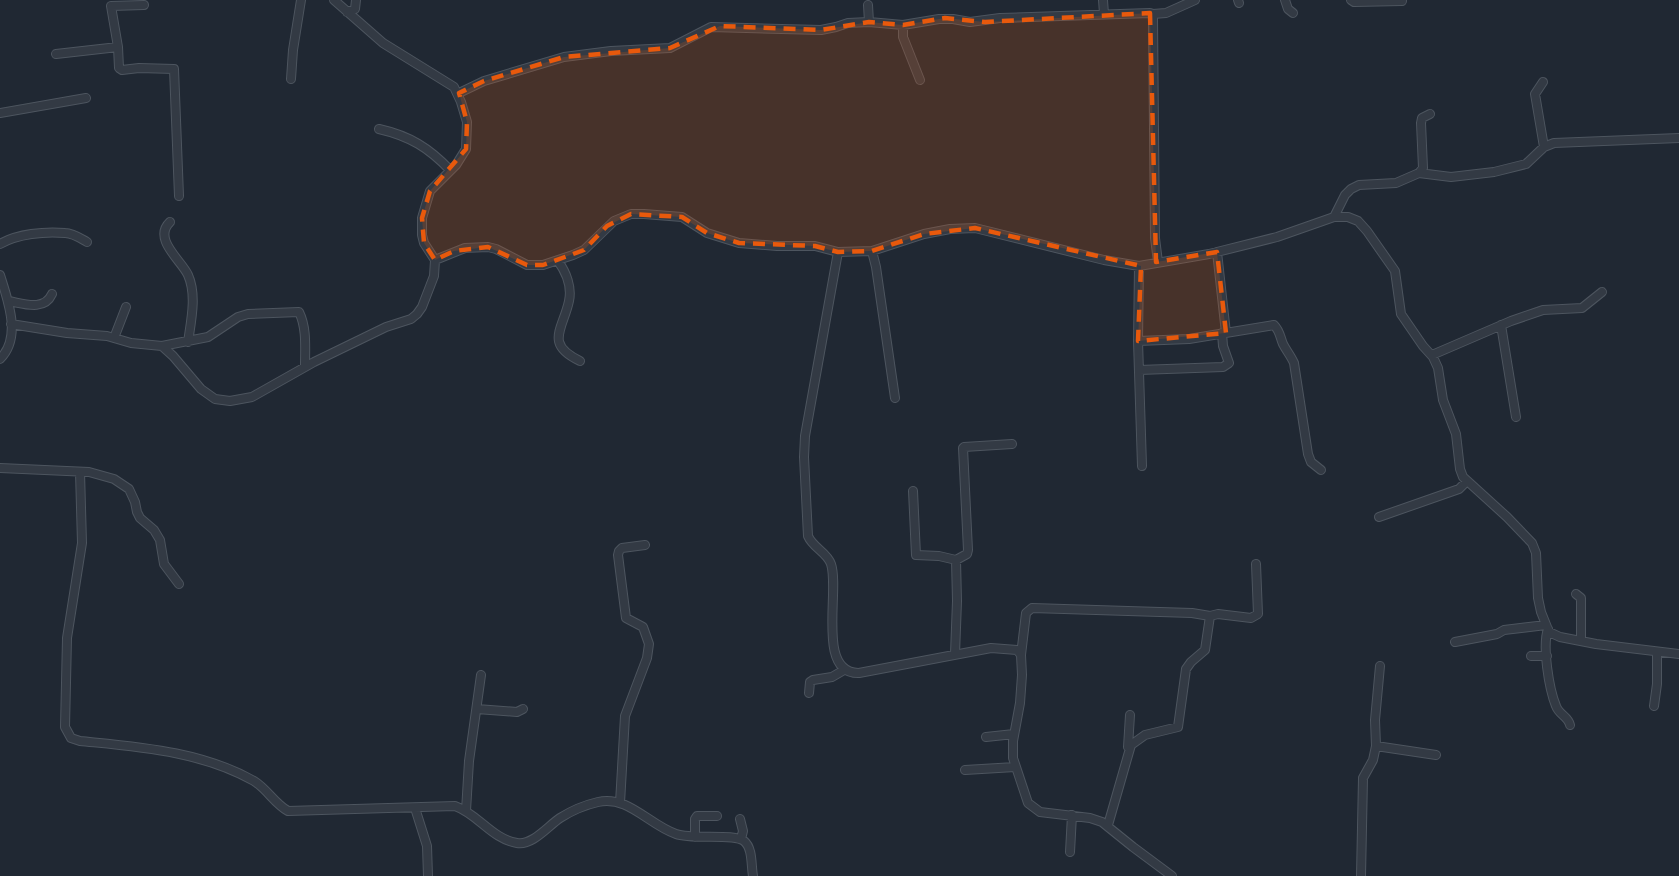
<svg xmlns="http://www.w3.org/2000/svg" width="1679" height="876" viewBox="0 0 1679 876" font-family="'Public Sans',sans-serif">
<rect width="100%" height="100%" fill="#202833"/>
<g fill="none" stroke-linecap="round" stroke-linejoin="round">
<g stroke="#4d555f" stroke-width="10">
<path id="street" d="M1103 0 1104 14
M1238 0 1239 3
M1285 0 1288 9 1293 13
M1351 0 1354 2 1402 1
M144 5 111 6 118 47 119 68 122 70 139 68 174 69 179 196
M868 5 869 22
M347 12 355 9 356 0
M1153 14 1166 13 1195 0
M903 25V37L920 80
M56 54 118 47
M291 79 293 50 301 0
M1543 82 1535 94 1544 147
M459 93 484 81 564 57 611 51 670 48 711 27 821 30 836 27 848 23 869 22 903 25 939 19H953L970 22 1000 18 1150 13 1153 14V19L1155 238 1158 262
M0 113 86 98
M379 129C410 136 429 148 450 170
M1419 173 1423 168 1421 123 1422 118 1430 114
M1334 217 1345 195 1351 189 1359 185 1396 183 1419 173 1451 177 1494 172 1526 164 1544 147 1554 143 1679 138
M170 222C152 239 182 261 188 275 197 295 191 321 188 342
M0 244C17 234 45 231 65 233 73 233 80 238 87 242
M872 251 876 267 895 398
M838 252 805 436 804 457 808 536C813 548 827 552 831 564 840 591 816 674 859 673L991 648 1017 650 1021 655 1022 675 1020 703 1013 741V758L1028 803 1040 812 1090 818 1102 822 1133 847 1172 876
M1217 252 1226 333
M435 260 465 248 488 247 496 249 527 265H543L573 255 584 250 614 221 631 214H644L682 217 707 233 739 243 777 246H815L838 252 872 251 924 234 950 229 975 228 1104 260 1139 266 1209 254 1277 237 1334 217H1348L1358 221 1367 231 1395 271 1401 314 1423 346 1433 357 1438 368 1443 400 1456 434 1460 469 1463 477 1507 517 1532 543 1536 553 1538 598 1541 612 1549 632 1560 637 1596 644 1679 654
M558 261C566 272 572 287 569 301 563 329 544 344 580 361
M1139 266 1138 341 1142 466
M0 275C8 301 22 337 0 359
M8 301C22 303 44 312 52 294
M11 324 67 333 107 336 131 343 162 346 173 356 201 389 215 399 230 401 252 397 314 362 386 327 411 319 417 314 422 307 434 276 435 260 424 243 422 235V218L430 191 456 165 466 149 467 122 461 102 454 87 383 43 334 0
M1501 325 1516 417
M114 338 126 307
M1138 341 1189 339 1274 325C1280 331 1280 337 1283 344 1286 350 1291 356 1294 363L1308 454 1311 462 1321 470
M162 346 208 337 238 317 248 314 299 312C307 328 305 348 305 366
M1432 355 1511 321 1543 310 1582 308 1602 292
M1139 370 1223 367 1229 363 1223 346 1222 333
M0 468 89 472 114 479 129 489 135 502 137 512 140 518 154 530 160 540 164 564 179 584
M80 472 82 543 67 638 65 727 71 738 80 741C139 747 201 751 254 781 267 789 275 804 288 811L455 806C478 814 492 839 517 843 532 846 548 826 560 818 571 811 585 805 598 802 628 795 649 825 676 834 692 840 734 833 744 841 753 848 751 866 753 876
M913 491 916 555 939 556 956 560 957 601 955 654
M1379 517 1459 489 1467 481
M956 560 967 554 968 550 963 448 964 447 1012 444
M1576 594 1581 598V641
M1548 629C1542 646 1549 689 1556 706 1559 715 1568 716 1570 725
M1455 642 1497 634 1504 630 1546 625
M1021 655 1026 613 1032 608 1192 613 1210 616
M1531 656H1547
M809 693 810 682 813 680 832 677 844 670
M1654 706 1657 684V652
M477 709 517 712 523 709
M986 737 1014 734
M1376 746 1436 755
M1128 747 1130 715
M965 770 1015 767
M620 803 625 716 647 658 649 644 643 627 626 618 618 555 619 551 622 548 645 545
M415 808 427 846 428 876
M466 811 469 761 481 675
M740 819 743 831 741 839
M1108 825 1131 745 1145 735 1178 727 1186 669 1191 662 1205 650 1210 616 1218 614 1251 618 1258 614 1256 564
M695 837V819L697 816H717
M1070 852 1072 815
M1361 876 1363 778 1373 760 1376 746 1375 720 1380 666"/>
</g>
<use href="#street" stroke="#333a44" stroke-width="8"/>
</g>
<path fill="#e8590c" fill-opacity="0.2" stroke="#e8590c" stroke-width="4.5" stroke-dasharray="12 8" stroke-linejoin="round" d="M1150 13 1156 262 1217 252 1226 333 1138 341 1141 266 975 228 924 234 872 251 838 252 815 246 739 243 707 233 682 217 631 214 607 226 584 250 543 265H527L488 247 454 251 435 260 424 243 422 218 430 191 466 149 467 122 459 93 484 81 564 57 670 48 720 26 821 30 869 22 903 25 945 18 985 22Z"/>
</svg>
